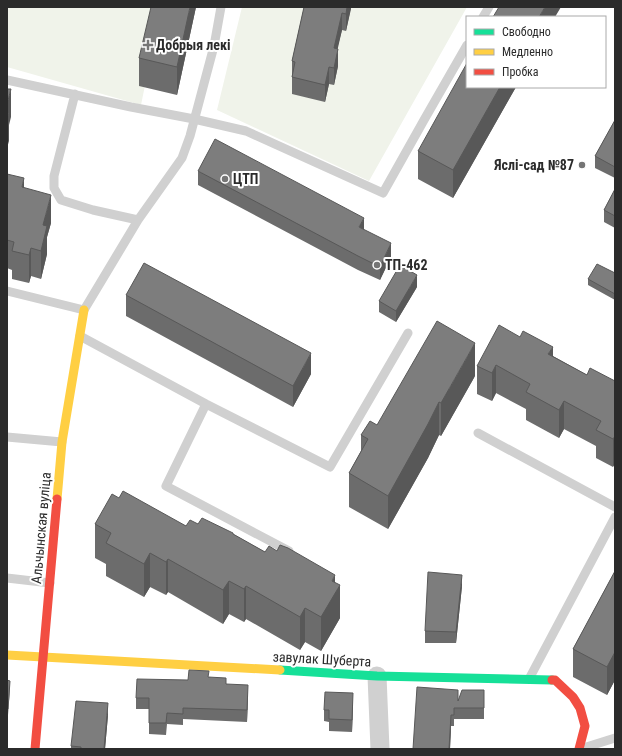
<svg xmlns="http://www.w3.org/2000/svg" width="622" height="756" viewBox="0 0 622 756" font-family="'Roboto Condensed',sans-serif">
<rect width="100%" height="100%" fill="#fff"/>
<path fill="#f0f3ea" d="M7 7H161L141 105 7 67Z
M242 7H467L369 181 217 110Z"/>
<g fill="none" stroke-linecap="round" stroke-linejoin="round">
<path stroke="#d0d0d0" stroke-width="9" d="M483 17 489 7
M7 80 131 107 194 119 246 131 383 193 424 120 467 45
M75 94 54 176V188L61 200 93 210 138 220
M7 291 84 310 138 220 182 158 190 136 214 46 221 7
M80 336 206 404 330 467 408 333
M206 404 166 486 289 551
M478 433 615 507
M7 437 62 442
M7 578 50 583
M529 679 615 517
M580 749 615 738"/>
<path stroke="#d0d0d0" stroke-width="19" d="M377 676 380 749"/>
<path stroke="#16e098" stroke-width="9" d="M280 670 377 676 552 680"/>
<path stroke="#ffcf43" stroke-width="9" d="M57 499 62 442 84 310
M7 655 280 670"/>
<path stroke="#f24e42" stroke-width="9" d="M552 680H555L573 697 580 708 585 726 579 749
M35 749 57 499"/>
</g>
<path fill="#6c6c6c" d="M196 7 177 95 139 86V58Z
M304 7H351L346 31 342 30 337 49 338 66 334 85 329 84 325 102 292 94V61Z
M467 87H516L453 198 418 179V151Z
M615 120V178L595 168V156Z
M198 171 391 257 380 280 358 270 198 185Z
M7 174 24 188 51 223 47 237V254L41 279 31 276 29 283 12 279V270L7 268Z
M615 189V228L604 222V210Z
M615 273V300L588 285V279Z
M417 287 396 322 379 312V301Z
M126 295 311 374 293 407 126 316Z
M553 356 587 375 615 381 613 467 596 458V446L564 429 559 438 526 420V409L496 393 492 401 477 394V366Z
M475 376 441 436 439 435 428 458 388 529 349 507V473L361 451V435L377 425Z
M119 498 186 526 198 524 233 534 265 552 335 582 340 618 321 651 305 642 300 650 246 619 244 622 229 614 223 624 168 592 166 595 150 587 144 597 106 576V564L95 558V524Z
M615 571V680L607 695 573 677V649Z
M462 586 456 643H425V631Z
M209 677 226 684 248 696 247 722 183 719V725L167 724 166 735 149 734V709H136V698L188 680Z
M458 700 484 702V719H454V726H451L450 749H413Z
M353 705 352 732 329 731V722L324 721V710Z
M108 715 105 749H71V746Z"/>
<path fill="#585858" d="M190 7H196L177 95V67Z
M347 7H351V9L346 31V14Z
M545 7H561L555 17H539Z
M342 13V30L334 65V48Z
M338 49V66L334 85V68Z
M329 67V84L325 102V85Z
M500 87H516L453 198V170Z
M11 89V117L9 125V141L7 148V104Z
M24 178V206L22 187Z
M51 195V223L47 237V254L41 279V251L43 225Z
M364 218V232L359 227Z
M391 243V257L380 280V267Z
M31 248V276L29 283V255Z
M417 275V287L396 322V311Z
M475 343V376L441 436V403Z
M553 347V375L548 354Z
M311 353V374L293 407V386Z
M496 365V393L492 401V373Z
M564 401V429L559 438V410Z
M439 402V435L428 458 388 529V496Z
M615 436V464L613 467V439Z
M150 553V587L144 597V564Z
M168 559V592L166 595V562Z
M335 575V592L340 585V618L321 651V617L332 581Z
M462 575V586L456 643V632Z
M229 581V614L223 624V590Z
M246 586V619L244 622V589Z
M305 608V642L300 650V617Z
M615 652V680L607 695V667Z
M10 681V687L8 715V709Z
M248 685V696L247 722V710Z
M353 693V705L352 732V720Z
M108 703V715L105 749H104Z
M451 715V726L450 749H449Z"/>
<path fill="#7d7d7d" stroke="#585858" d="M151 7H190L177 67 139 58Z
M304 7H347L346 14 342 13 334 48 338 49 334 68 329 67 325 85 292 77 295 62 292 61Z
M499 7H545L539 17H493Z
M467 63V87H500L453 170 418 151Z
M7 89H11L7 104Z
M7 113H9L7 120Z
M615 120V167L595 156Z
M215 139 364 218 359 227 391 243 380 267 358 256 198 171Z
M7 174 24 178 22 187 51 195 43 225 47 226 41 251 31 248 29 255 12 251 14 242 7 240Z
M615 189V216L604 210Z
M144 263 311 353 293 386 126 295Z
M597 264 615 273V294L588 279Z
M400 265 417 275 396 311 379 301Z
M437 321 475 343 441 403 439 402 428 424 388 496 349 473 368 439 361 435 370 421 377 425Z
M499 325 520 337 523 331 553 347 548 354 587 375 590 368 615 381V436L613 439 596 430 601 421 564 401 559 410 526 392 530 384 496 365 492 373 477 366Z
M123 491 186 526 190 520 198 524 202 518 233 533V534L265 552 269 546 277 551 280 545 288 548 335 575 332 581 340 585 321 617 305 608 300 617 246 586 244 589 229 581 223 590 168 559 166 562 150 553 144 564 106 543 111 533 95 524 112 494 119 498Z
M615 571V652L607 667 573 649Z
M428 572 462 575 456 632 425 631Z
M189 670 209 671 208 677 226 678V684L248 685 247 710 183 708V714L167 713 166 723H149V698H136L137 679 188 680Z
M7 680 10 681 8 709H7Z
M417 687 458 690V701L462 690H484V708H454V715H451L449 749H413Z
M325 692 353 693 352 720 329 719V710H324Z
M76 701 108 703 104 749H81V747L71 746Z"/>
<g fill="#757575" stroke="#fff" stroke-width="1.5">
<path d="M146 39h4v4h4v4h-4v4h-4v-4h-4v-4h4z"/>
<circle cx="582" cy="165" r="4"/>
<circle cx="225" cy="179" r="4"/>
<circle cx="377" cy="265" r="4"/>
</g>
<g text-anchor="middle" stroke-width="4" stroke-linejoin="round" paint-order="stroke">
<g font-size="14" font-weight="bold" fill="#2b2b2b" stroke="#fff" text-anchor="start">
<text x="156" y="50">Добрыя лекі</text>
<text x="574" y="170" text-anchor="end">Яслі-сад №87</text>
<text x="233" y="184">ЦТП</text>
<text x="385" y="270">ТП-462</text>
</g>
<g font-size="14" fill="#2b2b2b" stroke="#fff">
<text transform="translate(41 528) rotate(-85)" y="5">Альчынская вуліца</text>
<text transform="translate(322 659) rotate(3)" y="5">завулак Шуберта</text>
</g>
</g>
<rect width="622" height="756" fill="none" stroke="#2b2b2b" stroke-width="16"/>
<rect x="466" y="16" width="140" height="72" fill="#ffffff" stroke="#aaaaaa"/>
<rect x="474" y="29" width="20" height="6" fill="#16e098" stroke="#aaaaaa"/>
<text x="502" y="36" font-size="12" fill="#2b2b2b">Свободно</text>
<rect x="474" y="49" width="20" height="6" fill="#ffcf43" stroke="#aaaaaa"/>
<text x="502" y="56" font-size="12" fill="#2b2b2b">Медленно</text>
<rect x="474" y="69" width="20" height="6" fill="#f24e42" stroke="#aaaaaa"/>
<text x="502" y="76" font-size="12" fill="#2b2b2b">Пробка</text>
</svg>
